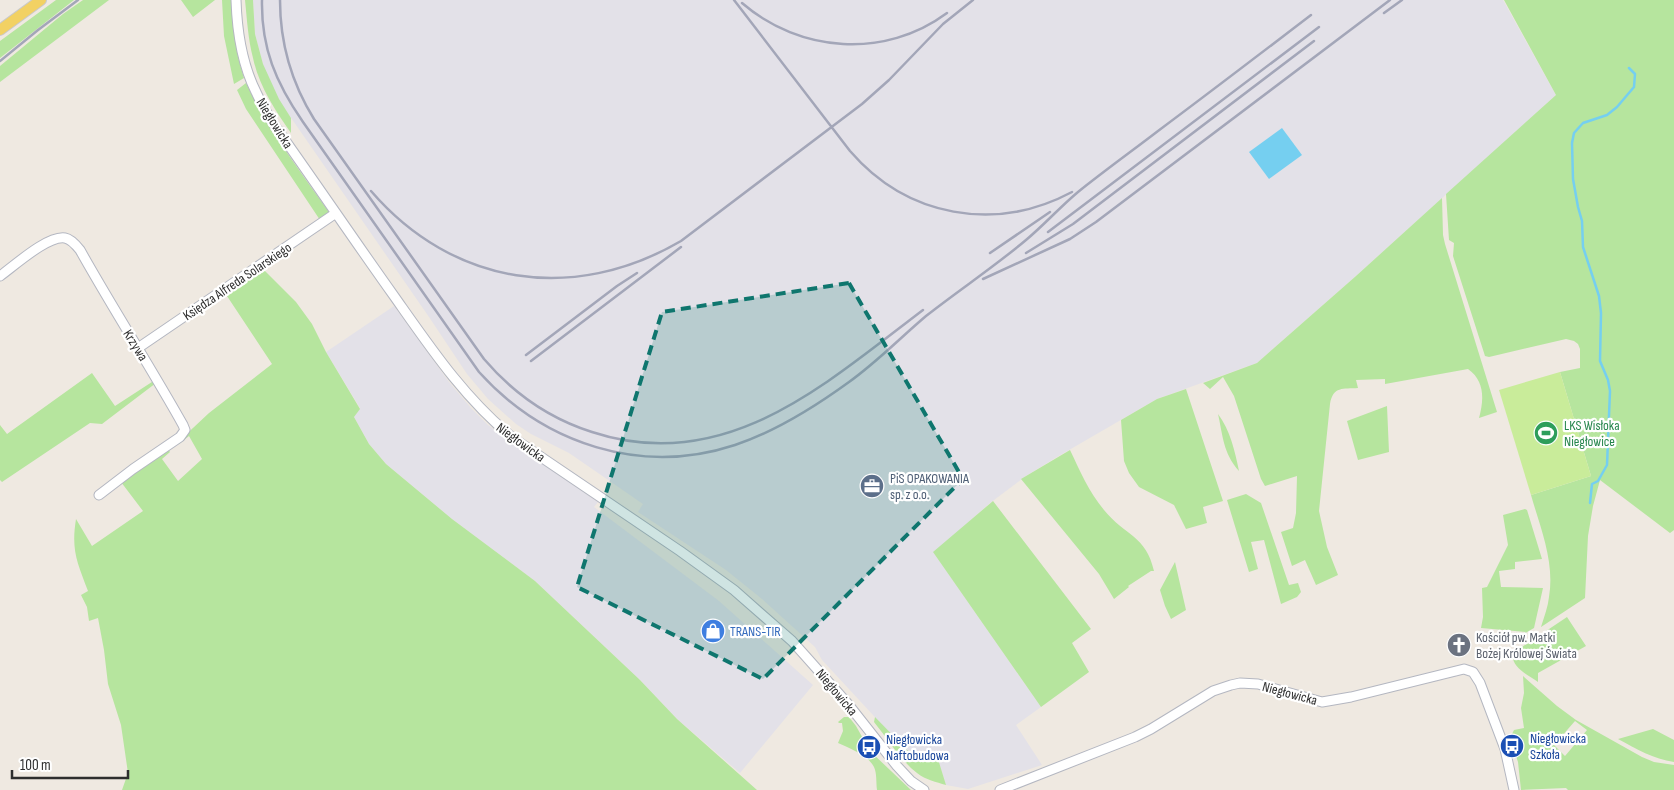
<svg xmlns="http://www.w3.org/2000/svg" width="1674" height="790" viewBox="0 0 1674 790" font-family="'Sofia Sans Condensed',sans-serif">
<rect width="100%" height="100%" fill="#efe9e1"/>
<path fill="#e3e1e8" d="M253 0H1503L1556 95 1356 276 1257 363 1157 399 1057 457 1026 476 990 503 934 553 1041 707 1016 725 1042 765 968 789 946 785 938 759H925L911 754 898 742 822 660 815 647 762 599 726 570 638 512 643 504 569 453 531 434 516 424 488 399 467 374 429 317 278 99 266 75 255 34Z
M394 306 449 382 471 408 488 425 509 441 598 502 594 507 719 601 813 685 740 773 677 719 640 680 535 581 452 519 386 464 369 444 354 417 360 408 326 352Z"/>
<path fill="#b6e59e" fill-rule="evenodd" d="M56 0H74L0 58V41Z
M83 0H109L0 82V66L63 14Z
M181 0H215L193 17Z
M222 0H231L238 57 244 78 234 84 224 36Z
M245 0H253L255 34 263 64 279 99 291 118V133C275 110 259 86 253 58 248 39 247 19 245 0Z
M1504 0H1674V530L1670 533 1600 480 1593 506 1588 536 1585 598 1541 627C1544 617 1548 607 1549 597 1555 562 1540 527 1531 495L1591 476 1560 372 1580 368V349L1578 344 1574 341 1566 339 1489 357 1485 356 1453 256 1454 243 1449 240 1446 194 1556 95Z
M246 83C269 130 299 170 329 212L320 220 246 109 237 90Z
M1442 198 1443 235 1445 244 1497 412 1479 418C1484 400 1485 381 1468 369L1385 384V379L1356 380 1358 388C1343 389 1333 386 1330 404L1319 511 1327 547 1338 575 1316 585 1305 560 1292 566 1281 532 1293 528 1296 513 1297 476 1265 486 1261 479 1234 396 1223 377 1210 389 1203 383 1257 363 1356 276Z
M262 268 296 302 312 324 326 352 360 409 354 417 369 444 386 464 452 519 535 581 640 680 677 719 757 790H122L128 773 121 725 108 684 104 650 98 618 89 621 87 607 81 595 88 591C77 562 71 550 76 519L92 546 143 511 121 482 167 448 170 452 162 459 178 481 202 459 189 436 179 444 178 442 209 413 272 364 225 293Z
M92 373 115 406 155 380 156 383 102 424 90 423 2 482 0 480V425L7 434Z
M1186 389 1223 501 1203 507 1207 523 1186 529 1174 505 1139 487 1129 473 1124 461 1121 420 1157 399Z
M1387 406 1389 452 1358 460 1347 421Z
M1218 414C1230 430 1235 451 1239 471 1223 453 1223 436 1218 414Z
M1070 450C1080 471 1089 492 1104 510 1125 536 1146 535 1154 571H1151L1128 586 1129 587 1114 599 1099 574 1021 479Z
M1246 494 1261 503 1289 585 1298 583 1301 592 1297 597 1281 604 1264 540 1251 542 1258 569 1249 572 1227 500Z
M993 501 1091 629 1072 643 1089 672 1041 707 933 552Z
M1525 509 1527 510 1542 559 1515 562V569L1499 571 1501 587 1543 588 1534 628 1522 635 1526 632 1481 628 1483 617 1482 588 1487 587 1508 545 1503 515Z
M1175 562 1186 610 1171 619 1165 606 1160 590Z
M1567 617 1586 646 1538 673V682C1528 675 1510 667 1513 653Z
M1523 676 1557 706 1576 720 1642 757 1654 762 1674 765V790H1568L1566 788 1521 790 1518 762 1510 738 1514 730 1524 728 1521 708 1524 693ZM1575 721 1587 730 1565 756 1554 745Z
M844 717H849L856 726 870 751 911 790H877C876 783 877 773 874 767 868 755 849 748 838 743L843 731 842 723H839L838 722Z
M875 717 911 754 925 759H938L946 785C936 782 926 780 917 773 901 761 887 738 874 722Z
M1653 729 1674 740V762C1653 759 1637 749 1618 739Z"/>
<path fill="#c9ec9a" d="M1560 372 1591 476 1531 495 1499 390Z"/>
<path fill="#75cff0" d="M1282 128 1302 155 1269 179 1249 152Z"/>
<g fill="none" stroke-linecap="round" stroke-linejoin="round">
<path stroke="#75cff0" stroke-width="2.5" d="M1590 503 1592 484 1598 481 1607 465 1610 391 1608 380 1600 361 1601 313 1599 296 1583 247 1582 221 1578 207 1573 179 1572 143 1574 133 1583 123 1607 115 1617 107 1634 87 1635 74 1629 68"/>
<g stroke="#b4b7c1" stroke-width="11">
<path id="minor" d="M236 0C237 31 242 64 256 92 261 103 268 115 275 126 315 182 354 240 394 296 430 347 464 398 513 438L680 551 734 590 792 641 809 660 848 704 897 766 911 781 924 790
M0 276C14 266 48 235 65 238 71 239 76 245 80 250 113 309 150 366 183 425L185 430 180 437 133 469 99 495
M138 348 336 213
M1000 790 1135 737 1151 729 1213 691 1231 685 1240 683 1258 684 1322 702 1351 697 1464 669 1473 672 1480 683 1505 749 1514 790"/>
</g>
<g stroke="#c9c9c9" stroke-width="12">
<path id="major" d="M0 30 41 0"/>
</g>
<use href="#minor" stroke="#fff" stroke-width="9"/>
<use href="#major" stroke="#f2d163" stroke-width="10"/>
<path stroke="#a3a6b8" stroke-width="2.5" d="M262 0C261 48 276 83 303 122L479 372C544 444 641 476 735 445 774 432 816 406 849 382 877 362 900 338 926 316 959 290 994 267 1026 240 1044 225 1060 207 1078 192 1104 171 1132 151 1158 131 1209 93 1260 54 1311 15
M280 0C280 43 291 82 314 119L484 359C513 393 548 418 592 432 725 476 824 385 923 310
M734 0 850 151C907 217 995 233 1072 192
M742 3C800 53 885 59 947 13
M1384 13 1402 0
M0 61 38 30 78 0
M371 191C453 286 573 304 681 241L862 104 889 80 943 24 973 0
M1048 232 1319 27
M990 253 1050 212
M1026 253 1073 224 1314 41
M983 279 1070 239 1096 222 1390 0
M526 355 617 286 637 273
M531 361 681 247"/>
</g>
<path fill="#0f766e" fill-opacity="0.2" stroke="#0f766e" stroke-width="4" stroke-dasharray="10 6" stroke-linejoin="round" d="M849 283 963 479 763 679 577 587 662 312Z"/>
<defs>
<g id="stadium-disc" transform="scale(1.25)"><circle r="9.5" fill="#2e9e5b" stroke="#fff"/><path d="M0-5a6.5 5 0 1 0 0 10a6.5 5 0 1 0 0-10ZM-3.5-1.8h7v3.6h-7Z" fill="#fff"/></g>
<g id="office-disc" transform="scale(1.25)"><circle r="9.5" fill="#5c6f8a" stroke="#fff"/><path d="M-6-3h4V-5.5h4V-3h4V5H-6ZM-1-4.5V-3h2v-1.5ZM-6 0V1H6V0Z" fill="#fff"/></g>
<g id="shop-disc" transform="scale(1.25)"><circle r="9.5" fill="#3f7fe0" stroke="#fff"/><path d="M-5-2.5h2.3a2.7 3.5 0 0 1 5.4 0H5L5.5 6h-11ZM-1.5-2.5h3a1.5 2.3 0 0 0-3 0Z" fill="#fff"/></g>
<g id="church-disc" transform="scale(1.25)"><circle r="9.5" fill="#6b7280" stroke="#fff"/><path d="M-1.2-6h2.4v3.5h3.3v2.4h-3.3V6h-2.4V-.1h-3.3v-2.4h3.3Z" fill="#fff"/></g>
<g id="bus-disc" transform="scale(1.25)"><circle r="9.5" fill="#1a4fb4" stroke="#fff"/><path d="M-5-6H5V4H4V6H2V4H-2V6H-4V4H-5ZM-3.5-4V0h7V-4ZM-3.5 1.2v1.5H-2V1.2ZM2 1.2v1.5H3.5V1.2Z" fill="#fff"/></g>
</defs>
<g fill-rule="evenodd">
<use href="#stadium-disc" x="1546" y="433"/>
<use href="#office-disc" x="872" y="486"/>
<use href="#shop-disc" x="713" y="631"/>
<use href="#church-disc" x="1459" y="645"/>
<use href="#bus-disc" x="1512" y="746"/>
<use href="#bus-disc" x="869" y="747"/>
</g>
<g text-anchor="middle" stroke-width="4.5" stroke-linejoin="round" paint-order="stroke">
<g font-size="14" fill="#2e2e2e" stroke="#fff">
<text transform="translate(275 123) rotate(58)" y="5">Niegłowicka</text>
<text transform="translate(237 281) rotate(-34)" y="5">Księdza Alfreda Solarskiego</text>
<text transform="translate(136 345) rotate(58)" y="5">Krzywa</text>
<text transform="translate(521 442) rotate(36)" y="5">Niegłowicka</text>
<text transform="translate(837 692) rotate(50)" y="5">Niegłowicka</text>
<text transform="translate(1290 693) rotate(15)" y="5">Niegłowicka</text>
</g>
<g font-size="14" fill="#27864d" stroke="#fff" text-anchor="start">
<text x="1564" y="430">LKS Wisłoka<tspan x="1564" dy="16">Niegłowice</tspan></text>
</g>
<g font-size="14" fill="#4e5e75" stroke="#fff" text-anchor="start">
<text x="890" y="483">PiS OPAKOWANIA<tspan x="890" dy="16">sp. z o.o.</tspan></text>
</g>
<g font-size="14" fill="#366cbe" stroke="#fff" text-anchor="start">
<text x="730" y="636">TRANS-TIR</text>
</g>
<g font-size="14" fill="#5b616d" stroke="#fff" text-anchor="start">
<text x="1476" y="642">Kościół pw. Matki<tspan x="1476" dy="16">Bożej Królowej Świata</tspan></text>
</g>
<g font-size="14" fill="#164399" stroke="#fff" text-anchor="start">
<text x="1530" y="743">Niegłowicka<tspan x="1530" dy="16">Szkoła</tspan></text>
<text x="886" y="744">Niegłowicka<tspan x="886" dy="16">Naftobudowa</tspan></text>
</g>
</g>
<path d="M12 770v8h116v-8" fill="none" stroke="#2e2e2e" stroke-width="2.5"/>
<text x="20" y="770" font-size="15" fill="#2e2e2e" stroke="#ffffff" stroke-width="4" paint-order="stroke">100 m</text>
</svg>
